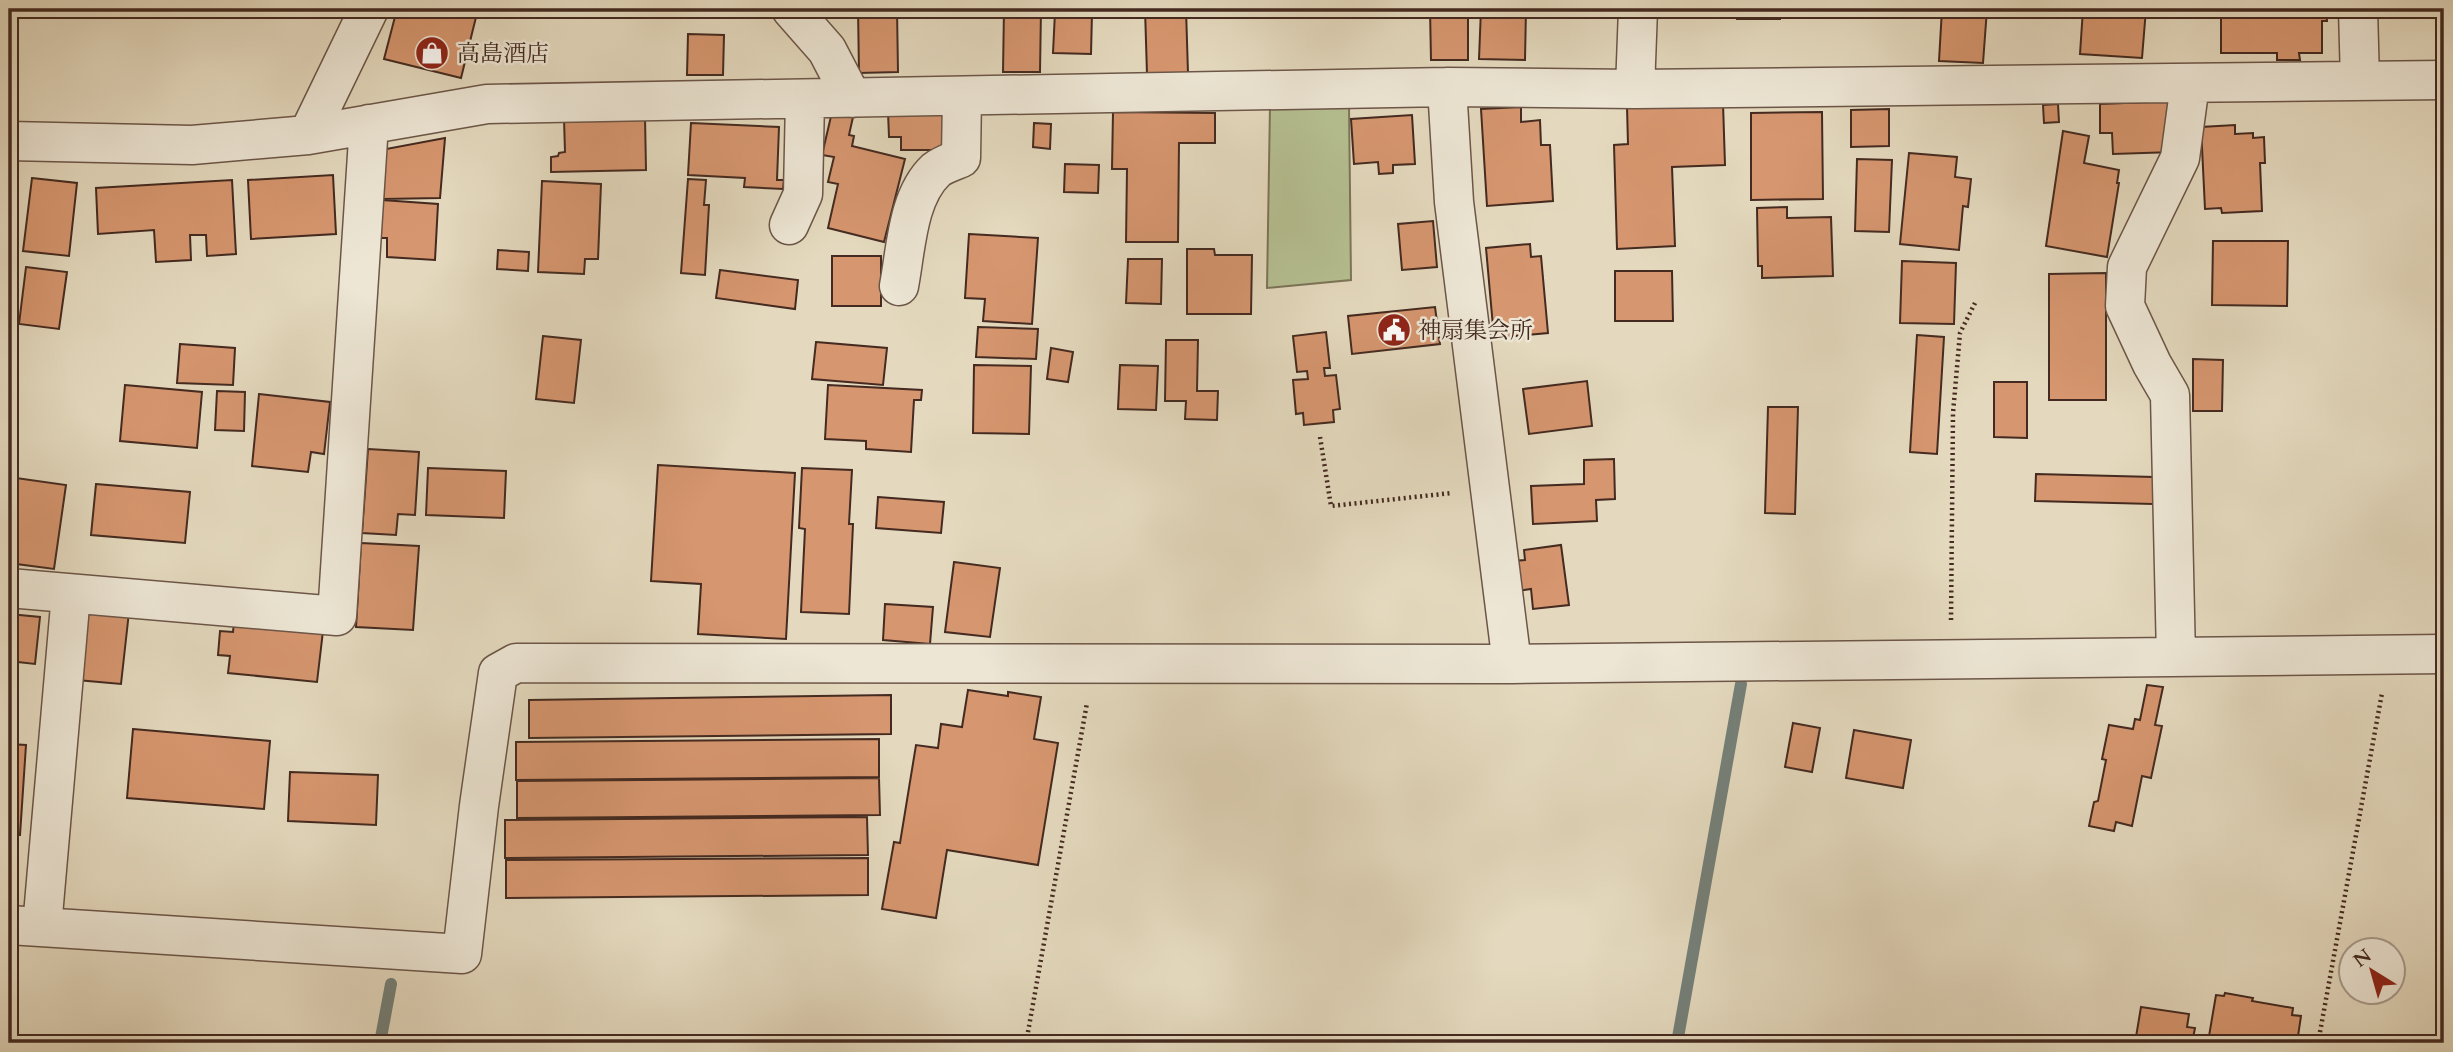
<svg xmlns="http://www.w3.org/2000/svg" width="2453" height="1052" viewBox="0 0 2453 1052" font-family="Cardo,'Noto Serif JP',serif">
<rect width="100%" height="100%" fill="#e4d9be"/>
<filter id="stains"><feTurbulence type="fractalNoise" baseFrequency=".00286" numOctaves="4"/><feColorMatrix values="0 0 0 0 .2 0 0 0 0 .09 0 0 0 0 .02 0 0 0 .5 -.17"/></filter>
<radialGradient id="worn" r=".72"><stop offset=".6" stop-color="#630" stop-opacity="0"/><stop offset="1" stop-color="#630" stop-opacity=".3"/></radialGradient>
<path fill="#b5bf91" stroke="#7c7458" stroke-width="2" d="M1349 105 1351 280 1267 288 1270 106Z"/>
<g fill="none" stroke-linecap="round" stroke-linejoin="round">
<path stroke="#758079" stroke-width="12" d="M380 1043 391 984
M1677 1043 1741 684"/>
</g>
<path fill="#d6966f" stroke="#442a20" stroke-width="2" d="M397 9H478L461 78 384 59Z
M858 9H897L898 72 859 73Z
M1004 9H1041L1040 72H1003Z
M1145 9H1186L1188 73 1147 74Z
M1430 9H1468V60H1431Z
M1481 9H1526L1525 60 1479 59Z
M1736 9H1779L1780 19H1737Z
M1942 9H1987L1983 63 1939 61Z
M2083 9H2146L2142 58 2080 54Z
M2221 9H2326L2327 21H2322V53H2299L2300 60H2277V53H2221Z
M1055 12 1092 13 1091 54 1053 53Z
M688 34 724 35 723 75H687Z
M2173 101 2174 152 2113 154 2112 133H2100V104Z
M1723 103 1725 165 1672 167 1675 246 1617 249 1614 145 1628 144 1627 107Z
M2058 104 2059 122 2044 123 2043 105Z
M1521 107V122L1540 120 1541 145H1550L1553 201 1487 206 1481 109Z
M1889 109V146L1851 147V110Z
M832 112 853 117 849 135 854 136 852 146 905 159 884 242 828 228 838 184 828 182 834 157 822 155Z
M888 112H952V150H901V137H889Z
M1113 112 1215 113V143H1179L1178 242H1126L1127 169H1112Z
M1822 112 1823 199 1751 200V113Z
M1412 115 1415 164 1393 165V173L1379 174 1378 162 1354 164 1351 119Z
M645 117 646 170 551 172V157L558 156 559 153 565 152 564 119Z
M691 123 779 127 777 180H784L783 189 744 187 745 178 688 175Z
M1034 123 1051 124 1050 149 1033 147Z
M2235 125V134L2253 133V138L2264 137 2265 163H2260L2262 211 2222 213 2221 208 2205 209 2201 127Z
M2063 131 2089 136 2084 163 2119 170 2117 183H2119L2107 257 2046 246Z
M445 138 440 198 383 199 386 149Z
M1909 153 1957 157 1955 177 1971 179 1968 207 1963 206 1959 250 1900 244Z
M1857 159 1892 160 1889 232 1855 231Z
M1065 164 1099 165 1098 193 1064 192Z
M333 175 336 234 251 239 248 180Z
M32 178 77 183 69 256 23 251Z
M688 179 706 180 704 205H709L705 275 681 273Z
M232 180 236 254 207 256 206 235H190L191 260 156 262 154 230 98 234 96 188Z
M542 181 601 184 598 259H585L584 274 538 272Z
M382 200 438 204 435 260 387 257V238H379Z
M1787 207V218L1831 217 1833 276 1762 278V266H1758L1757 208Z
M1433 221 1437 267 1402 270 1398 224Z
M969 234 1038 238 1032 324 983 321 985 299 965 298Z
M2213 241H2288L2287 306 2212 305Z
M1530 244 1531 257 1541 256 1548 333 1494 338 1486 248Z
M1187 249H1214L1215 255H1252L1251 314H1187Z
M498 250 529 252 528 271 497 269Z
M832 256H881V306H832Z
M1128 259H1162L1161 304 1126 303Z
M1902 261 1956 263 1954 324 1900 323Z
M26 267 67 272 59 329 19 324Z
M720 270 798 280 795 309 716 298Z
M1615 271H1672L1673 321H1615Z
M2106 273V400H2049V274Z
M1435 307 1440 344 1352 354 1348 316Z
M978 327 1038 329 1036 359 976 357Z
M1326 332 1330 368H1324L1325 376 1336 375 1340 409 1333 410 1334 422 1304 425 1303 413 1296 414 1293 380 1308 379 1307 371 1297 372 1293 336Z
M1917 335 1944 337 1937 454 1910 452Z
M543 336 581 340 574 403 536 399Z
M1166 340H1198L1197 391H1218L1217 420 1185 419 1186 401H1165Z
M816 342 887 348 883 385 812 379Z
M180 344 235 348 233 385 177 383Z
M1051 348 1073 352 1068 382 1047 379Z
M2193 359 2223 360 2222 411H2193Z
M974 365 1031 366 1029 434 973 433Z
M1120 365 1158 366 1156 410 1118 409Z
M1587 381 1592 426 1529 434 1523 389Z
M1994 382H2027V438L1994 437Z
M125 385 202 392 197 448 120 441Z
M828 385 922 390 921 400H914L911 452 866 449V441L825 439Z
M217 391 245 392 244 431 215 430Z
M259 394 330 402 324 454 311 452 308 472 252 466Z
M1768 407H1798L1795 514 1765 513Z
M368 449 419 452 415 515 398 514 396 535 362 533Z
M1614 459 1615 499 1596 500 1597 521 1533 524 1531 486 1584 484V460Z
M658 465 795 473 786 639 698 634 701 584 651 581Z
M428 468 506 471 504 518 426 515Z
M802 468 852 470 849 524H853L849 614 801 612 805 529 799 528Z
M2036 474 2154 477 2153 504 2035 501Z
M9 477 66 485 54 569 9 563Z
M96 484 190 492 185 543 91 535Z
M878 497 944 502 941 533 876 528Z
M361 543 419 546 413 630 356 627Z
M1561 545 1569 605 1533 609 1531 589 1517 591 1513 561 1525 560 1524 550Z
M954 562 1000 568 990 637 945 632Z
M885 604 933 607 930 644 883 640Z
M85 608 129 612 121 684 77 680Z
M9 614 40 617 35 664 9 661Z
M234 622 323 631 317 682 228 673 230 656 218 655 220 631 233 632Z
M2147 685 2163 687 2155 725 2162 726 2151 778 2142 776 2132 826 2116 822 2114 831 2089 826 2094 802 2098 801 2106 760 2102 759 2109 725 2133 729 2135 719 2140 720Z
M968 690 1008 696V692L1041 697 1034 739 1058 743 1038 865 947 850 936 918 882 909 894 842 900 843 916 745 938 748 941 724 962 727Z
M891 695V734L529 738V700Z
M1793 723 1820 728 1812 772 1785 767Z
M133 729 270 741 264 809 127 798Z
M1854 730 1911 740 1903 788 1846 778Z
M879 739V777L516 780V742Z
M9 744 26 745 20 835H9Z
M290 772 378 775 376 825 288 821Z
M879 778 880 815 517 818V781Z
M867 817 868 855 505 858V820Z
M868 858V895L506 898V860Z
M2225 993 2253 998 2252 1001 2293 1008 2292 1015 2301 1016 2297 1043 2208 1042 2216 995 2224 996Z
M2141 1007 2189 1014 2187 1027 2195 1028 2192 1043H2135Z"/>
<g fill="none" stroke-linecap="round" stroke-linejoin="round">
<g stroke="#6c5648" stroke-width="41">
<path id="minor" d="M791 9 827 50 852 98
M2358 9 2360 81
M1447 87 1454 202 1512 664
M1635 89 1638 9
M308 135 369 9
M9 141 192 145 308 135 487 104 1447 87 1635 89 2444 80
M789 225 803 194 805 99
M899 286C906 250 907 197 936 170 942 165 954 161 961 158L962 96
M9 588 337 616 369 124
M2176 657 2170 395 2152 364 2125 306 2127 267 2180 158 2190 84
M9 925 462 954 479 806 498 673 516 663 1512 664 2444 654
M42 927 71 594"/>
</g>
<path stroke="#442a20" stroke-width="4.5" stroke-dasharray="2 3.5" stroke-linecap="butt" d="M1320 437 1331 506 1452 493
M1951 620 1953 413 1960 333 1975 303
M1026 1043 1087 703
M2318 1043 2382 693"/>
<use href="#minor" stroke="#ede6d5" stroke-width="38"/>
</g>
<defs>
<g id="shop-disc" transform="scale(1.75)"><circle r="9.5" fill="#8f2418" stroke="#ede6d5"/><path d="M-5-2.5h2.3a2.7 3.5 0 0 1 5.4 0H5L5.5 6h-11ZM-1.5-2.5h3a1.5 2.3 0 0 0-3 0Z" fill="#fff"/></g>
<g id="civic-disc" transform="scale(1.75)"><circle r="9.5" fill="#8f2418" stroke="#ede6d5"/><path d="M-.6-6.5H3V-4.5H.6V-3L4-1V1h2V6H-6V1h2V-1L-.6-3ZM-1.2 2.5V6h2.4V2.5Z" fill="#fff"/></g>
</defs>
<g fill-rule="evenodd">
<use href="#shop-disc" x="432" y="53"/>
<use href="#civic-disc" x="1394" y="330"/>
</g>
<g text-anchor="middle" stroke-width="5" stroke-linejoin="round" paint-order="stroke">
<g font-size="23" fill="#442a20" stroke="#ede6d5" text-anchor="start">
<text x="457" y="61">高島酒店</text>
<text x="1418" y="338">神扇集会所</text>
</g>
</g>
<rect width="2453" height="1052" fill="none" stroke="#e4d9be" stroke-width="35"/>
<rect x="10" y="10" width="2432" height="1031" fill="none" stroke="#442a20" stroke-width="3.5"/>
<rect x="18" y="18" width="2418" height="1017" fill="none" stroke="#442a20" stroke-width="2"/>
<g transform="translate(2372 971) rotate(323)"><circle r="33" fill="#ede6d5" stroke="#a99b8d" stroke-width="2"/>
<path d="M0-5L12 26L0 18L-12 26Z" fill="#8f2418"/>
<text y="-10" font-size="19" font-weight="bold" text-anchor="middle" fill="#442a20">N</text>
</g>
<rect width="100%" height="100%" filter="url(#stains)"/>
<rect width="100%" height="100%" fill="url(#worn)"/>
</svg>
